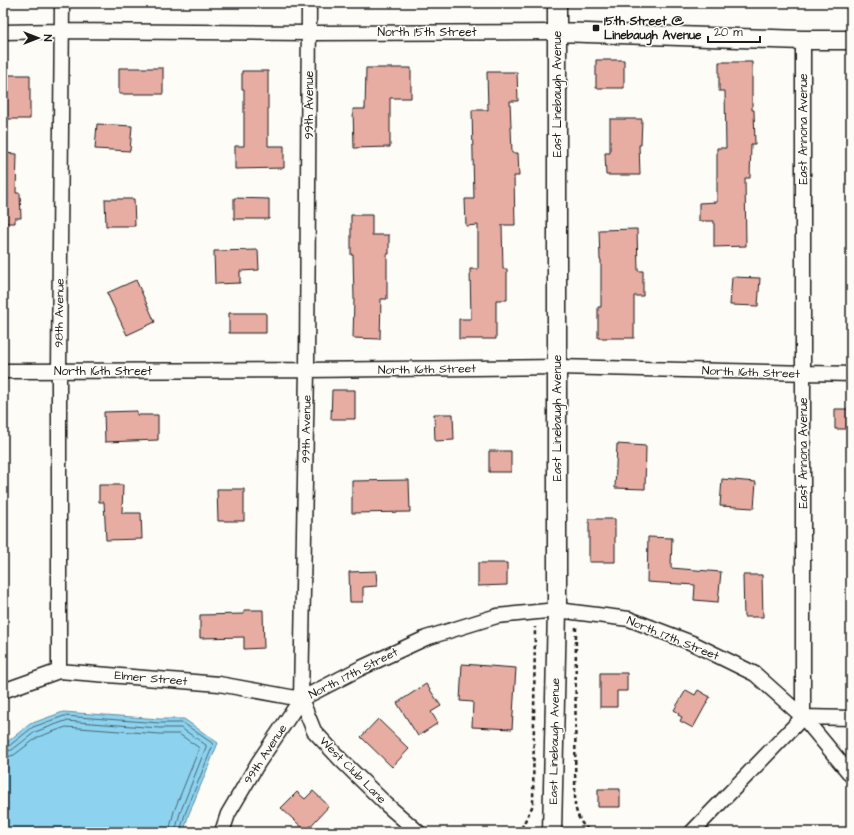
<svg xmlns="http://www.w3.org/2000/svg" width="854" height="835" viewBox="0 0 854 835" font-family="'Architects Daughter',sans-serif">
<rect width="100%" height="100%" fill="#fdfcf7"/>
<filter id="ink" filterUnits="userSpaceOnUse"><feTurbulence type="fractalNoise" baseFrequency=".025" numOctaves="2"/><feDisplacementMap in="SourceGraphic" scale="8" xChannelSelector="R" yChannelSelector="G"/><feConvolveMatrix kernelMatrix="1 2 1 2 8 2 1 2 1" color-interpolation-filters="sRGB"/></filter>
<g filter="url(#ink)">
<path fill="#8dd3ef" stroke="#608a9b" d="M63 712 160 719H184L218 743 188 816 184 832H3V743L7 742 30 724Z"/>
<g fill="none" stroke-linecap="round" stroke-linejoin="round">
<path stroke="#496570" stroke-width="1" d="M3 747 9 746 33 727 64 716 160 723H183L212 743 213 745 185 814 180 832
M3 752 12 750 35 732 65 721 159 728H181L206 745V747L180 813 175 832
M3 758 14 755 38 737 66 727 159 734H179L198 747 199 749 174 811 169 832"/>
</g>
<path fill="#e7ada3" stroke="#1c1c1c" d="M596 60H624V88H596Z
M719 62H752V110H754L755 144H751L750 178H745L746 246 714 247V221H699V203L717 202V148H726L725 91H719Z
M119 68H163V94H119Z
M366 68H411V98H390V147L354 148 353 109H365Z
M242 71H268V146H284V168L235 169V146H244V89H242Z
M487 72H517L518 101H510L512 153H518L519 176H514L515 225H502L503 269H507V300H496V339H459V319H471L470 269H478V225L466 226 465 199H474L472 110H488Z
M3 75H30V119H3Z
M610 119H642L641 145H639L640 175H606L605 153H610Z
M97 124 132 126 130 151 95 149Z
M3 153 17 154 16 193H20L21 218H15V223H3Z
M234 198 269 199V219H234Z
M105 199H134L135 226H106Z
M351 215H372V235H389V254H387V299H381L380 339 353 338 354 299 353 255H351Z
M637 229 638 271H643V296H634V338H598V307H601V260H600L599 230Z
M258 250 259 270 240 271V283L215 284 214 251Z
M732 277 760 278 758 306 730 305Z
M136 280 155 322 127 335 107 293Z
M229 313H266V333H229Z
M332 390H355V419H331Z
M835 409H851V429H835Z
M137 411V415H158V440L105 442 104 412Z
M434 414H453L454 440 435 441Z
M617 444 646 446 645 489 615 488Z
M489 451H511V472H489Z
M722 479 756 482 754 508 720 506Z
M409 480 410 512 352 513V481Z
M99 485H123L122 513H141L142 539 106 540 104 502H99Z
M217 489H244V521H218Z
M589 519H615V562H589Z
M648 537 672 538 671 568 721 572 718 602 694 600 695 585 647 582Z
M478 563H507V585L478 586Z
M376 571 377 586 363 587V602H350L349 572Z
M743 575H762L763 617H744Z
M244 610H263L264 648 244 649V637L200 638V615L244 614Z
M462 664 516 668 512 729 472 727 473 702 460 701Z
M600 673H627V691H617V707H600Z
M426 684 441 706 431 712 438 723 418 736 397 703Z
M686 690 695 695 698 690 710 697 693 728 680 721 682 717 678 715 679 713 674 710Z
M378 719 409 749 392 767 361 737Z
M598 789H620V807H598Z
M313 791 329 806 306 831 281 808 297 792 305 799Z"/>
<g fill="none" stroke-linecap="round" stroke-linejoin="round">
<g stroke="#1c1c1c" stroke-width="17">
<path id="minor" d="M3 32 62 31 309 33 557 32
M803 40V717L851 775
M3 371 307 370 557 367 851 374
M59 671V371L62 3
M3 691 59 671 219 684 301 699
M301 699 361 668 426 638 497 616 557 610 629 619 692 643 755 674 803 717 851 718
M301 699 314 731 341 760 387 805 418 832
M222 832 228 814 258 763 301 699 307 370 309 3
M692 832 803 717"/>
</g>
<g stroke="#1c1c1c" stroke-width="21">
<path id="tertiary" d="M557 32 803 40H851
M552 832 557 610V3"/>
</g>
<path stroke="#1c1c1c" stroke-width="2.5" stroke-dasharray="4 3" stroke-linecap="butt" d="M576 627 575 806C578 817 581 826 592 832
M515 832 522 827 533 805 535 627"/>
<use href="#minor" stroke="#fdfcf7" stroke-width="14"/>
<use href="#tertiary" stroke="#fdfcf7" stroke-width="18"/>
</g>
</g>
<rect fill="#1c1c1c" stroke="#fdfcf7" stroke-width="1.5" x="592" y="24" width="8" height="8" rx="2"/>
<g text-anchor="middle" stroke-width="3" stroke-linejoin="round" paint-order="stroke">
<g font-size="12" font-weight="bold" fill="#1c1c1c" stroke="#fdfcf7" text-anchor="start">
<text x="604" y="25">15th Street @<tspan x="604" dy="14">Linebaugh Avenue</tspan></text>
</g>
<g font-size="12" fill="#1c1c1c" stroke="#fdfcf7">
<text x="427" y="36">North 15th Street</text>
<text transform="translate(557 94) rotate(-90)" y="4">East Linebaugh Avenue</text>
<text transform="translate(309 105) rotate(-90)" y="4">99th Avenue</text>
<text transform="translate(803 129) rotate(-90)" y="4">East Annona Avenue</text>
<text transform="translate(59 313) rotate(-89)" y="4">98th Avenue</text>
<text transform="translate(427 369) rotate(-1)" y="4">North 16th Street</text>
<text x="103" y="375">North 16th Street</text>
<text transform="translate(751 372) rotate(2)" y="4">North 16th Street</text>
<text transform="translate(557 418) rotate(-90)" y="4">East Linebaugh Avenue</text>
<text transform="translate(306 429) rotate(-89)" y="4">99th Avenue</text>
<text transform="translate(803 453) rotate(-90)" y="4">East Annona Avenue</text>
<text transform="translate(673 638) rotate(22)" y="4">North 17th Street</text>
<text transform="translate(353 673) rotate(-27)" y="4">North 17th Street</text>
<text transform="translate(151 678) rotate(5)" y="4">Elmer Street</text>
<text transform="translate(554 741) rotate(-89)" y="4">East Linebaugh Avenue</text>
<text transform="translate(265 754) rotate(-57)" y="4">99th Avenue</text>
<text transform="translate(353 770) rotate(45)" y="4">West Club Lane</text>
</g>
</g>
<rect width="854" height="835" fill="none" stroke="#fdfcf7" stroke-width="16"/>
<rect x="8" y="8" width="838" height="819" fill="none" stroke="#1c1c1c" stroke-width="1.5" filter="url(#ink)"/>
<g transform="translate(38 38) rotate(90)" stroke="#fdfcf7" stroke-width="3" paint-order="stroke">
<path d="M0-3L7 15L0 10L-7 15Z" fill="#1c1c1c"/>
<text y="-6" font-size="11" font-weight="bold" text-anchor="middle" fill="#1c1c1c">N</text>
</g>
<path d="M708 36v6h52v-6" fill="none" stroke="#1c1c1c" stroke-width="2"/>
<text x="714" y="36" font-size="12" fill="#1c1c1c" stroke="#fdfcf7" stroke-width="3" paint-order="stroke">20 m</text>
</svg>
